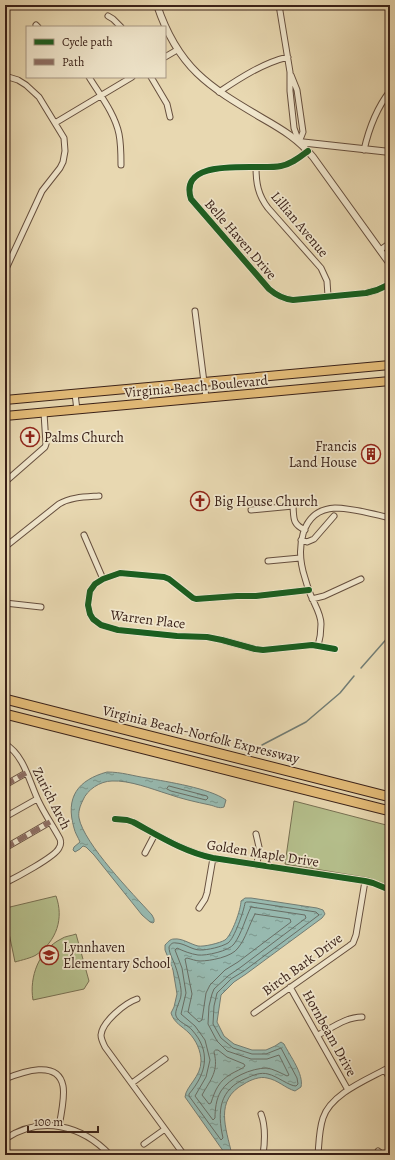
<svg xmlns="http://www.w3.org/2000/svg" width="395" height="1160" viewBox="0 0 395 1160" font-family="Alegreya,serif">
<defs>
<pattern id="water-ripples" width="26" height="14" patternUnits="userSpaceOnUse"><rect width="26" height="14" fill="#97b9af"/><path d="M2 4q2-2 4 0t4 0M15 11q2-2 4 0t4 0" fill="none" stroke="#7c968d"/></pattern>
</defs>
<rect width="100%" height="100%" fill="#e8d8b1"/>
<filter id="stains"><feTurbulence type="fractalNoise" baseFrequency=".005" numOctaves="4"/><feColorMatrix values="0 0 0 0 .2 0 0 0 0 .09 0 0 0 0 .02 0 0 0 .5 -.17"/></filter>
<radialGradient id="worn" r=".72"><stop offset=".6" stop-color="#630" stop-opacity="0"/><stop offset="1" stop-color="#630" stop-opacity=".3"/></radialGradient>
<path fill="#b5bf8c" stroke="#787052" d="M294 801 390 826V886L369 878 285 864Z
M56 896C64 918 57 941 36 955 31 958 22 960 15 962L5 914 10 907Z
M76 934 89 981 84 989 33 1000C29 977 39 950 61 939 65 936 71 936 76 934Z"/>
<path fill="url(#water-ripples)" stroke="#727c73" d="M107 772C122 772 133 776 147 778 168 782 209 788 226 800L224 807C219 809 215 806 210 805 196 802 182 799 168 794 152 789 129 780 112 781 100 781 87 790 83 800 80 806 78 812 79 818 84 844 133 894 152 915L154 919V922L153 923 150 922 142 915 94 855 86 847 83 846 80 849 75 852 73 850 74 847 80 842C78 837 75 833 74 828 65 797 78 780 107 772Z
M245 898H251L317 908 323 910 325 914 322 918 246 974 234 982 221 995 217 1022 224 1036 234 1044 252 1050H266L275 1046 281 1042 284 1044C290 1056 304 1074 301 1087L295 1091C285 1088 278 1080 267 1078 260 1076 250 1080 244 1084 214 1100 226 1128 232 1155H226L185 1097C186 1086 201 1077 201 1061 201 1051 196 1040 189 1033 182 1026 174 1023 171 1013L174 1007 177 994 173 970 165 950V945C168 942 170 939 174 939 182 938 190 944 198 946 204 947 220 943 225 940 232 935 241 909 241 901Z"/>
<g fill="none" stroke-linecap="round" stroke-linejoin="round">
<path stroke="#686d64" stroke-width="1" d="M169 786 207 796 208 798 206 800 171 791 167 789Z
M247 902H251L316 912 319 915 244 971 231 979 217 993 214 1006 213 1024 221 1038 233 1048 252 1054H266L281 1048 297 1078 298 1084 296 1086C289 1086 277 1076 268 1074 261 1072 253 1075 247 1078 219 1089 217 1111 223 1138L221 1140 189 1096V1094C207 1073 211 1051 192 1030 188 1025 178 1022 176 1016 174 1011 181 1000 181 995 182 989 178 974 176 968 174 961 169 954 169 947 170 945 172 942 176 943 184 943 192 950 200 950 208 950 221 947 228 943 234 939 244 911 245 903Z
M251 907 305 915 306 918 241 967 228 976 214 989 212 994 209 1006 208 1024 217 1041 227 1051 251 1059H267L279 1055 289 1075 287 1076C281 1073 273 1069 267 1068 251 1068 229 1078 221 1091 216 1099 215 1110 215 1118L213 1120 195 1096 206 1077 210 1060 205 1040 195 1026 181 1014 186 993 182 968 175 950 177 948C183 951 191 954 198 955 206 956 229 951 234 944 242 933 245 919 251 907Z
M255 914 290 919 291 922 238 962 225 970 210 985 206 993 202 1020 199 1022 188 1012 192 994 185 959 187 958C191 959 196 961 200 961 210 961 232 957 238 948 246 938 249 925 255 914Z
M216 1050H218L227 1057 244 1064 245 1066C242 1069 236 1071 231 1074 219 1081 215 1090 211 1103L209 1104 202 1095C211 1079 219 1071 214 1052Z"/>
<path stroke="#727c73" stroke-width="1.5" d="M361 668 390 635
M262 745 306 722 340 693 354 676"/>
<g stroke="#664f3e" stroke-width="7">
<path id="minor" d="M279 5 290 72V91L294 128 299 142
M108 16 113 19 121 27
M36 25 38 27
M165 57 177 50
M291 75 297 90 303 132 299 142
M5 76 18 80 26 85 39 97 64 138 65 151 63 162 60 168 42 191 5 271
M89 77C100 95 115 114 119 134 121 144 121 155 121 165
M151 77 167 104 170 117
M219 92C240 78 263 63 288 57
M55 123 132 77
M364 150C369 128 376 109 390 91
M308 151C300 157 292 164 281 166 260 171 177 155 191 199L269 289C276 295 283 299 293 300L366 293 377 290 390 284
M256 167C256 183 258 195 268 208L321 268 327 281 328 296
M380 250 390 243
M195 311 206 398
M75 394 77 410
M5 482 45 447 46 444 44 413
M251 510 293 506C294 518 292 524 305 530
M84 535 103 579
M301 540 307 542 314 539 334 516
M5 547 59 504C71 497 85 497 99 496
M268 561 300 558
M309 590 256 596H237L196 599 193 598 169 579 164 577 120 573 103 579 95 584 90 591 88 605 90 614 93 619 101 625 118 630 177 636 207 637 222 640 255 649 263 650 312 645 318 646 335 649
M312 599 324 596 361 579
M5 603 41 607
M318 646C320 639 321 631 321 624 321 615 316 607 312 598 309 592 307 585 305 578 296 551 299 510 335 508 351 508 374 514 390 518
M5 744C24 755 29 781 38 800 44 813 53 826 60 839 61 842 61 845 59 848 55 857 15 878 5 883
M5 785 26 773
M5 817 37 799
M115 819 127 820 133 822C159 836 184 852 213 858L365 881 373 883 390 890
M256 834 259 847 257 865
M5 848 50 822
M145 853 155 834
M199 908 205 899 207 893 213 858
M290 987 348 1090
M137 999C125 1003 102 1022 101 1035 101 1039 103 1043 105 1047L184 1155
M254 1013 349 946 353 943 356 935 365 881
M318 1035C332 1028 346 1017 362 1017
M385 1070 390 1079
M5 1079C22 1072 58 1059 63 1086 65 1096 61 1116 59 1126
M132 1083 165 1059
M261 1114C266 1127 265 1141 263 1155
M5 1139C41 1115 82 1125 110 1155
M144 1144 165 1129
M378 1151 383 1155
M318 1155C319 1143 319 1130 323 1118 331 1093 369 1079 390 1067"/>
</g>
<g stroke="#664f3e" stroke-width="8">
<path id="tertiary" d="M157 5C178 68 208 86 262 118 283 130 298 139 313 157L390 264
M299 142 390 152"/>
</g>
<g stroke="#3a2118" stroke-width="10">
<path id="primary" d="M5 400 390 365
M5 416 390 381"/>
</g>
<g stroke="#3a2118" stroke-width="11">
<path id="motorway" d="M5 699 390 797
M5 714 390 811"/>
</g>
<use href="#minor" stroke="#f0e6cc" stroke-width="5"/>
<use href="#tertiary" stroke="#f0e6cc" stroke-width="6"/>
<use href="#primary" stroke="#e4bc78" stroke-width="8"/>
<use href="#motorway" stroke="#e4bc78" stroke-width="9"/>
<path stroke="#8d6e63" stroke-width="5" stroke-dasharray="10 5" stroke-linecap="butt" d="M5 785 26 773
M5 848 50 822"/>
<g stroke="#f0e6cc" stroke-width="8">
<path id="cycleway" d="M308 151C300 157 292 164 281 166 260 171 177 155 191 199L269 289C276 295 283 299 293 300L366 293 377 290 390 284
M309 590 256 596H237L196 599 193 598 169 579 164 577 120 573 103 579 95 584 90 591 88 605 90 614 93 619 101 625 118 630 177 636 207 637 222 640 255 649 263 650 312 645 318 646 335 649
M115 819 127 820 133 822C159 836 184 852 213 858L365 881 373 883 390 890"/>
</g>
<use href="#cycleway" stroke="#1b5e20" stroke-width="6"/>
</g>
<defs>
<g id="church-ring" transform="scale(1)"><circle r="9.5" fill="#f0e6cc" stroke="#8f2418" stroke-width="1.5"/><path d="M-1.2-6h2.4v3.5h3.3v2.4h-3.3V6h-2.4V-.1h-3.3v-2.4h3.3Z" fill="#8f2418"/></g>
<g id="building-ring" transform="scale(1)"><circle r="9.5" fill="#f0e6cc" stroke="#8f2418" stroke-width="1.5"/><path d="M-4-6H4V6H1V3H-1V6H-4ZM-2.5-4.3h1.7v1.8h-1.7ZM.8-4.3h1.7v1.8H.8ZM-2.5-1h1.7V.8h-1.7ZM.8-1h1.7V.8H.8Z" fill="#8f2418"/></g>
<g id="school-ring" transform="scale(1)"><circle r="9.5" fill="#f0e6cc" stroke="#8f2418" stroke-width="1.5"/><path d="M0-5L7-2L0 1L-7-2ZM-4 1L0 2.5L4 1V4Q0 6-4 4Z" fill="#8f2418"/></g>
</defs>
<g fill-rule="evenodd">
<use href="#church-ring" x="30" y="437"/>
<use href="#building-ring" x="371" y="454"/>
<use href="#church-ring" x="200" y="501"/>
<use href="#school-ring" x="49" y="955"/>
</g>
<g text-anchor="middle" stroke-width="3.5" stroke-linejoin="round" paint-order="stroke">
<g font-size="14" fill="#3a2118" stroke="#f0e6cc">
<text transform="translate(300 224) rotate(50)" y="5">Lillian Avenue</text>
<text transform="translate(241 239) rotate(49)" y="5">Belle Haven Drive</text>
<text transform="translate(196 386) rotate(-5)" y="5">Virginia Beach Boulevard</text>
<text transform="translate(148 619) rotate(7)" y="5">Warren Place</text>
<text transform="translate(201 734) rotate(14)" y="5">Virginia Beach-Norfolk Expressway</text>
<text transform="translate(52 798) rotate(63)" y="5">Zurich Arch</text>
<text transform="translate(263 853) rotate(9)" y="5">Golden Maple Drive</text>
<text transform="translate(302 964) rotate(-36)" y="5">Birch Bark Drive</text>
<text transform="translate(330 1033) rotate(61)" y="5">Hornbeam Drive</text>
</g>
<g font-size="14" fill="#3a2118" stroke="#f0e6cc" text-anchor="start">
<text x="44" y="442">Palms Church</text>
<text x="357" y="451" text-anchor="end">Francis<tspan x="357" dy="16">Land House</tspan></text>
<text x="214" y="506">Big House Church</text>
<text x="63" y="952">Lynnhaven<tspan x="63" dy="16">Elementary School</tspan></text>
</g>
</g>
<rect width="395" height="1160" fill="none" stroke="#e8d8b1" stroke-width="20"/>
<rect x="6" y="6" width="383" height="1148" fill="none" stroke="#3a2118" stroke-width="2"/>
<rect x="10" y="10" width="375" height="1140" fill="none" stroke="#3a2118"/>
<rect x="26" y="26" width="140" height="52" fill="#f0e6cc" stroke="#a79784"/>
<rect x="34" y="39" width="20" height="6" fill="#1b5e20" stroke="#a79784"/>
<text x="62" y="46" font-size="12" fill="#3a2118">Cycle path</text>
<rect x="34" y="59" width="20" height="6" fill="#8d6e63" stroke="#a79784"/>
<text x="62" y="66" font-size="12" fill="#3a2118">Path</text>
<path d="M28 1126v6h70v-6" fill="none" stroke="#3a2118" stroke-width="2"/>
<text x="34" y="1126" font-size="12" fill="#3a2118" stroke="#f0e6cc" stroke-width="3" paint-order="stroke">100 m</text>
<rect width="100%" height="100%" filter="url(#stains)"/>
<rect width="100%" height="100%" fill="url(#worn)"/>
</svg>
